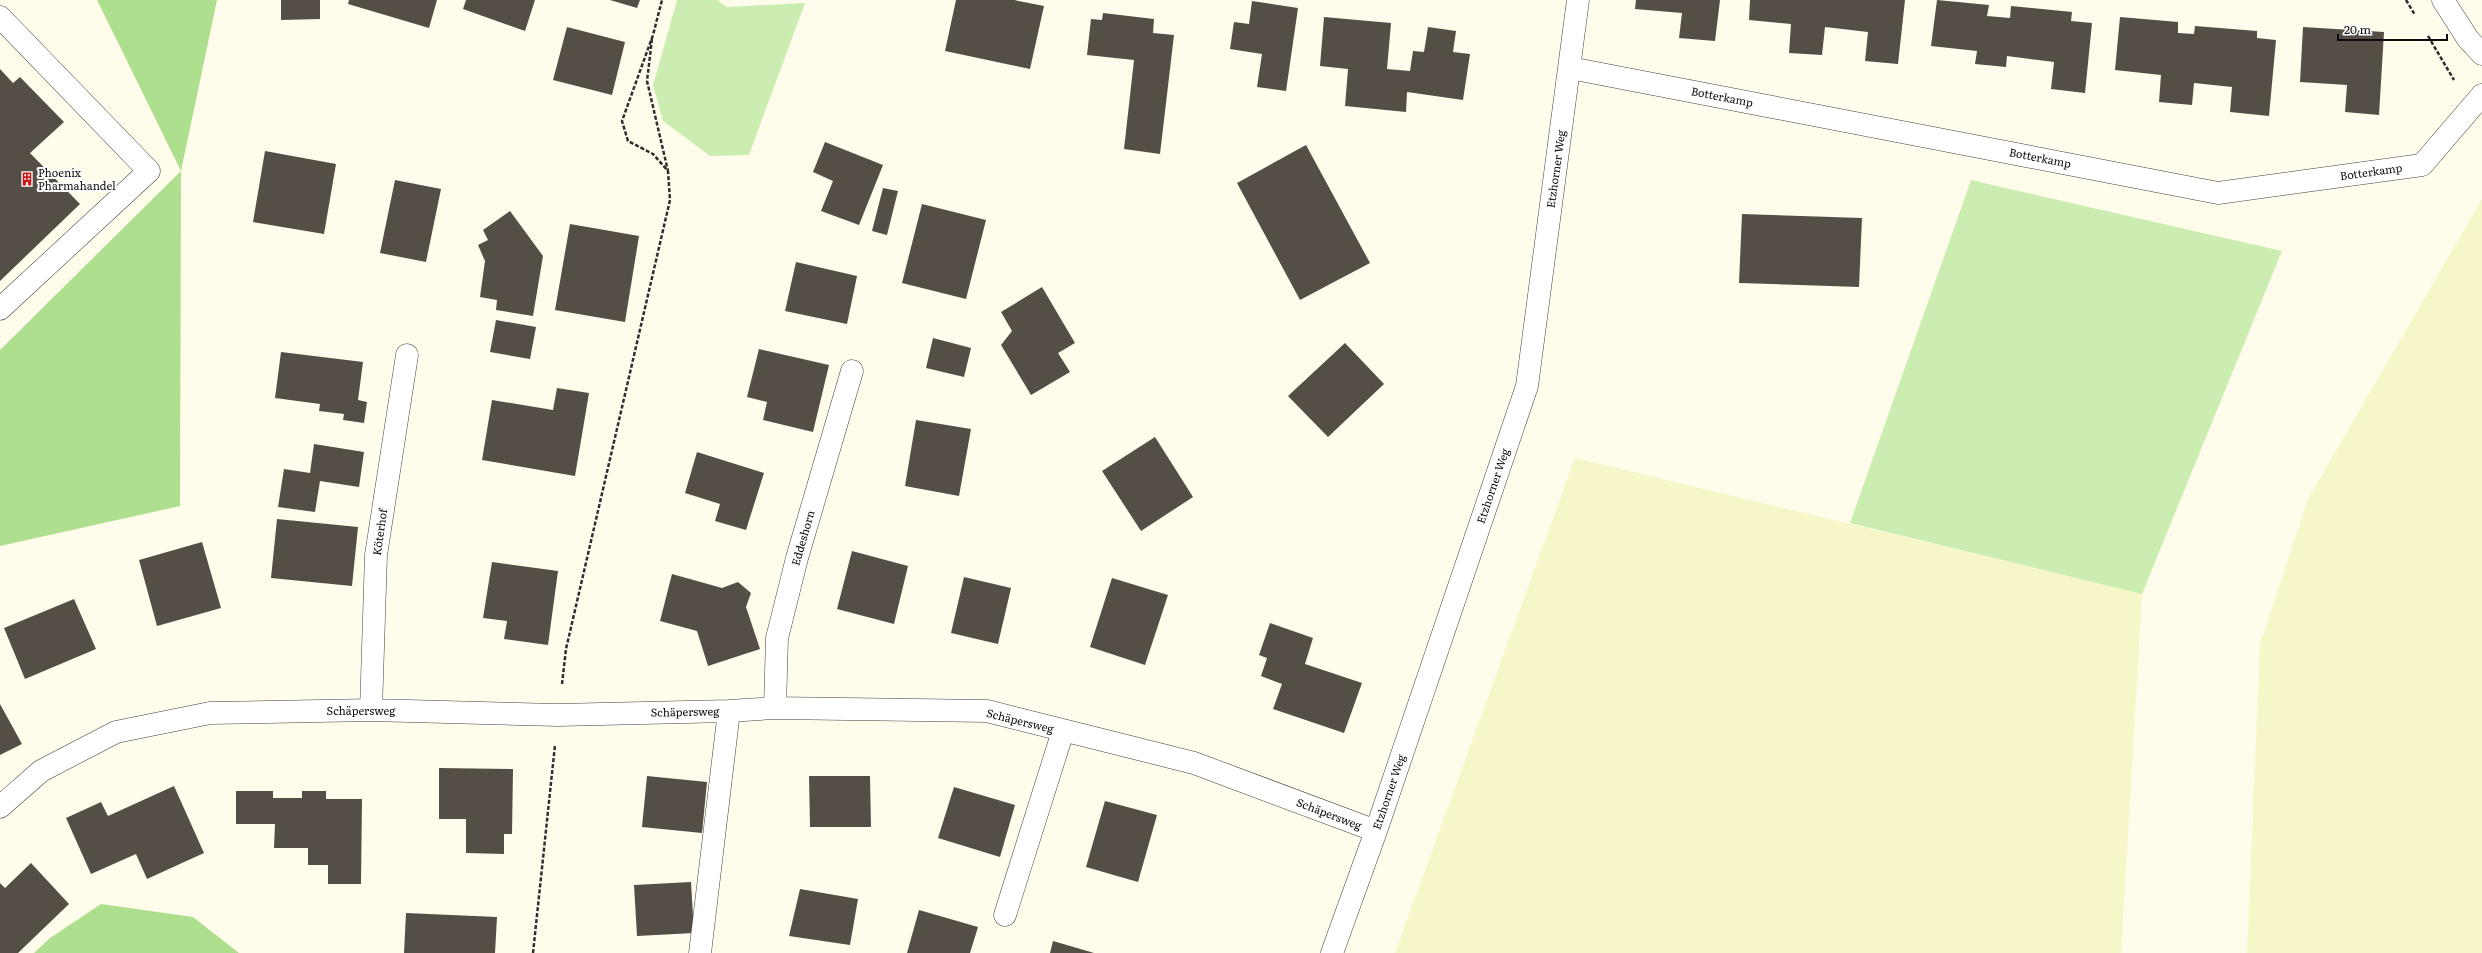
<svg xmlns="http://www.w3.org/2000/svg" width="2482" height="953" viewBox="0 0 2482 953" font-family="Literata,serif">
<rect width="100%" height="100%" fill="#fffceb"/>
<path fill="#f7f6c9" d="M2482 199V953H2247L2260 644 2308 499Z
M1575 458 2142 594 2121 953H1395Z"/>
<path fill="#ccedb1" d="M677 0H717L727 7 805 3 749 155 710 156 663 121 653 85Z
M1971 180 2282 251 2142 594 1850 523Z"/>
<path fill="#aedf8f" d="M97 0H217L181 171 180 506 0 546V350L181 171Z
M101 904 193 917 239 953H34L50 938Z"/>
<path fill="#554e47" d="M281 0H320V19L281 20Z
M349 0H437L429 28 348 4Z
M466 0H535L525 31 463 9Z
M610 0H640L637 8Z
M956 0H1014L1044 6 1030 69 945 51Z
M1636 0H1720L1715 41 1679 38 1682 13 1635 9Z
M1750 0H1905L1898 64 1865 61 1868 32 1825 27 1822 55 1789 53 1791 24 1749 20Z
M1937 0 1989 5 1987 16 2010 18 2011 6 2072 12 2071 21 2092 23 2085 93 2051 89 2054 62 2007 56 2006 67 1975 64 1977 51 1931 46Z
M1252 1 1298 8 1286 91 1257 87 1262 54 1230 49 1234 22 1249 24Z
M1103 13 1154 19 1153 33 1174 35 1160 154 1124 149 1134 60 1087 55 1091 19 1102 20Z
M1324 17 1391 23 1387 69 1410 71 1413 51 1424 52 1428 27 1456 31 1453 52 1470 54 1463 100 1407 92 1406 112 1345 106 1348 69 1320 66Z
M2120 17 2178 22V33L2194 34 2195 26 2257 31V38L2276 40 2269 116 2230 112 2232 87 2194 83 2192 105 2159 102 2161 75 2115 70Z
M567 27 625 42 612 95 553 80Z
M2303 27 2384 32 2379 115 2345 112 2347 85 2300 82Z
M0 69 13 83 20 77 64 122 30 153 80 204 0 281Z
M825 142 883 165 859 225 821 211 833 181 813 172Z
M1306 145 1370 263 1300 300 1237 183Z
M265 151 336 164 324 234 253 222Z
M395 180 441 189 426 262 380 253Z
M883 188 898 191 887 235 872 231Z
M922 204 986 220 966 299 902 283Z
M510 211 543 256 533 316 496 310 497 300 480 297 485 261 478 245 488 240 483 230Z
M1742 214 1862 218 1859 287 1739 283Z
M570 224 639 236 625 322 555 310Z
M796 262 857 276 847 324 785 311Z
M1042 287 1075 343 1058 353 1070 372 1031 395 1001 345 1012 331 1001 312Z
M496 320 536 327 530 359 490 352Z
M933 338 971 348 964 377 926 368Z
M1345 343 1384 384 1328 437 1288 396Z
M759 349 829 365 813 432 763 420 767 402 747 397Z
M281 352 363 362 358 400 367 402 364 423 343 420 344 414 319 411 320 404 275 398Z
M557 388 589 393 575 476 482 460 492 400 553 410Z
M916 420 971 429 959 496 905 486Z
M1155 437 1193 497 1141 531 1102 471Z
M314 444 364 452 359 487 320 481 315 512 278 507 284 469 310 473Z
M697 452 764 473 746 530 715 521 720 504 685 493Z
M277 519 358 527 352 586 271 578Z
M202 542 221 608 157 626 139 560Z
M852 551 908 566 894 624 837 609Z
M492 562 558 571 548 645 504 639 507 621 483 618Z
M672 574 722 588 738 582 751 593 746 607 760 649 708 666 697 631 660 621Z
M964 577 1011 588 998 644 951 633Z
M1112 578 1168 595 1145 665 1090 647Z
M74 599 96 649 25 679 4 628Z
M1270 623 1313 638 1305 664 1362 683 1344 733 1273 709 1282 684 1261 676 1267 658 1259 655Z
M0 704 22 744 0 755Z
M439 768 513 769 512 834H504V854L466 853V819H439Z
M647 776 707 782 702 833 642 827Z
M809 776H870L871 827H810Z
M174 786 204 853 147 879 136 854 91 874 66 818 101 802 108 816Z
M954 787 1015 805 1000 857 938 838Z
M236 791H273V798H302V791H326V799H362L361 884H328V865H308V848H274L275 824H236Z
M1105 801 1157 815 1138 882 1086 867Z
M31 863 69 904 18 953H0V883L5 888Z
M691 882 694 933 637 936 634 885Z
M800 889 858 899 850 945 789 936Z
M919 910 978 927 970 953H907Z
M406 913 497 917 495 953H404Z
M1053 941 1094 953H1050Z"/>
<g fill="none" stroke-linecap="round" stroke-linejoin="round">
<g stroke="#3f3f3f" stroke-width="23">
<path id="minor" d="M2443 0 2468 39 2482 54
M0 17 149 171 0 309
M1570 68 2218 193 2422 165 2482 95
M775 708 777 638 797 558 852 371
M371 710 376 555 407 355
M0 807 41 771 116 732 210 713 371 710 558 715 729 711 775 708 987 711 1194 763 1376 831
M1005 915 1063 731
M700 953 729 711
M1332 953 1376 831 1527 386 1578 0"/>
</g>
<path stroke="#2e2e2e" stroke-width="2.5" stroke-dasharray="4 2" stroke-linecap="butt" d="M2406 0 2415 15
M2428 36 2454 80
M652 39 647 81 668 171
M562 684 566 649 670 200 668 171 653 154 628 141 622 121 653 35 662 0
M533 953 555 745"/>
<use href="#minor" stroke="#fff" stroke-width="22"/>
</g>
<defs>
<g id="building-bare" transform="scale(1.08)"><path d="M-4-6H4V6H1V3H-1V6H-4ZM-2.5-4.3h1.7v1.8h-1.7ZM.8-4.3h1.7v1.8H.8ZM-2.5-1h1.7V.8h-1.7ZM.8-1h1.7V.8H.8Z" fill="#c71b19" stroke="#fff" stroke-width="2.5" paint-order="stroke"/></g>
</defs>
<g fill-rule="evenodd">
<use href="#building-bare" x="27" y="179"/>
</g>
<g text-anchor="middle" stroke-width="4" stroke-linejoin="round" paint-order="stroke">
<g font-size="11" fill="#0c0c0c" stroke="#fff">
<text transform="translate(1722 97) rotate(11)" y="4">Botterkamp</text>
<text transform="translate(2040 158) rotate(11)" y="4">Botterkamp</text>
<text transform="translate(1556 169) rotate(-82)" y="4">Etzhorner Weg</text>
<text transform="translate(2371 172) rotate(-8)" y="4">Botterkamp</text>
<text transform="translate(1493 486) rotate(-71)" y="4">Etzhorner Weg</text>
<text transform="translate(380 532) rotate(-82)" y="4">Köterhof</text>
<text transform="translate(803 538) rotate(-74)" y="4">Eddeshorn</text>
<text x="361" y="715">Schäpersweg</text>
<text transform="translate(685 712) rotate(-1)" y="4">Schäpersweg</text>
<text transform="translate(1020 721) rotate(14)" y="4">Schäpersweg</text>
<text transform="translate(1389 792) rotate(-71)" y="4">Etzhorner Weg</text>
<text transform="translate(1329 814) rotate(21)" y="4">Schäpersweg</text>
</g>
<g font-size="11" fill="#0c0c0c" stroke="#fff" text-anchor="start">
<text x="38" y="177">Phoenix<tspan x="38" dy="13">Pharmahandel</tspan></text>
</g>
</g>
<path d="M2338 34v6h109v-6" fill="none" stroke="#0c0c0c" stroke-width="2"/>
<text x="2344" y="34" font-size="12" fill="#0c0c0c" stroke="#ffffff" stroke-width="3" paint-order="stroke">20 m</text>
</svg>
